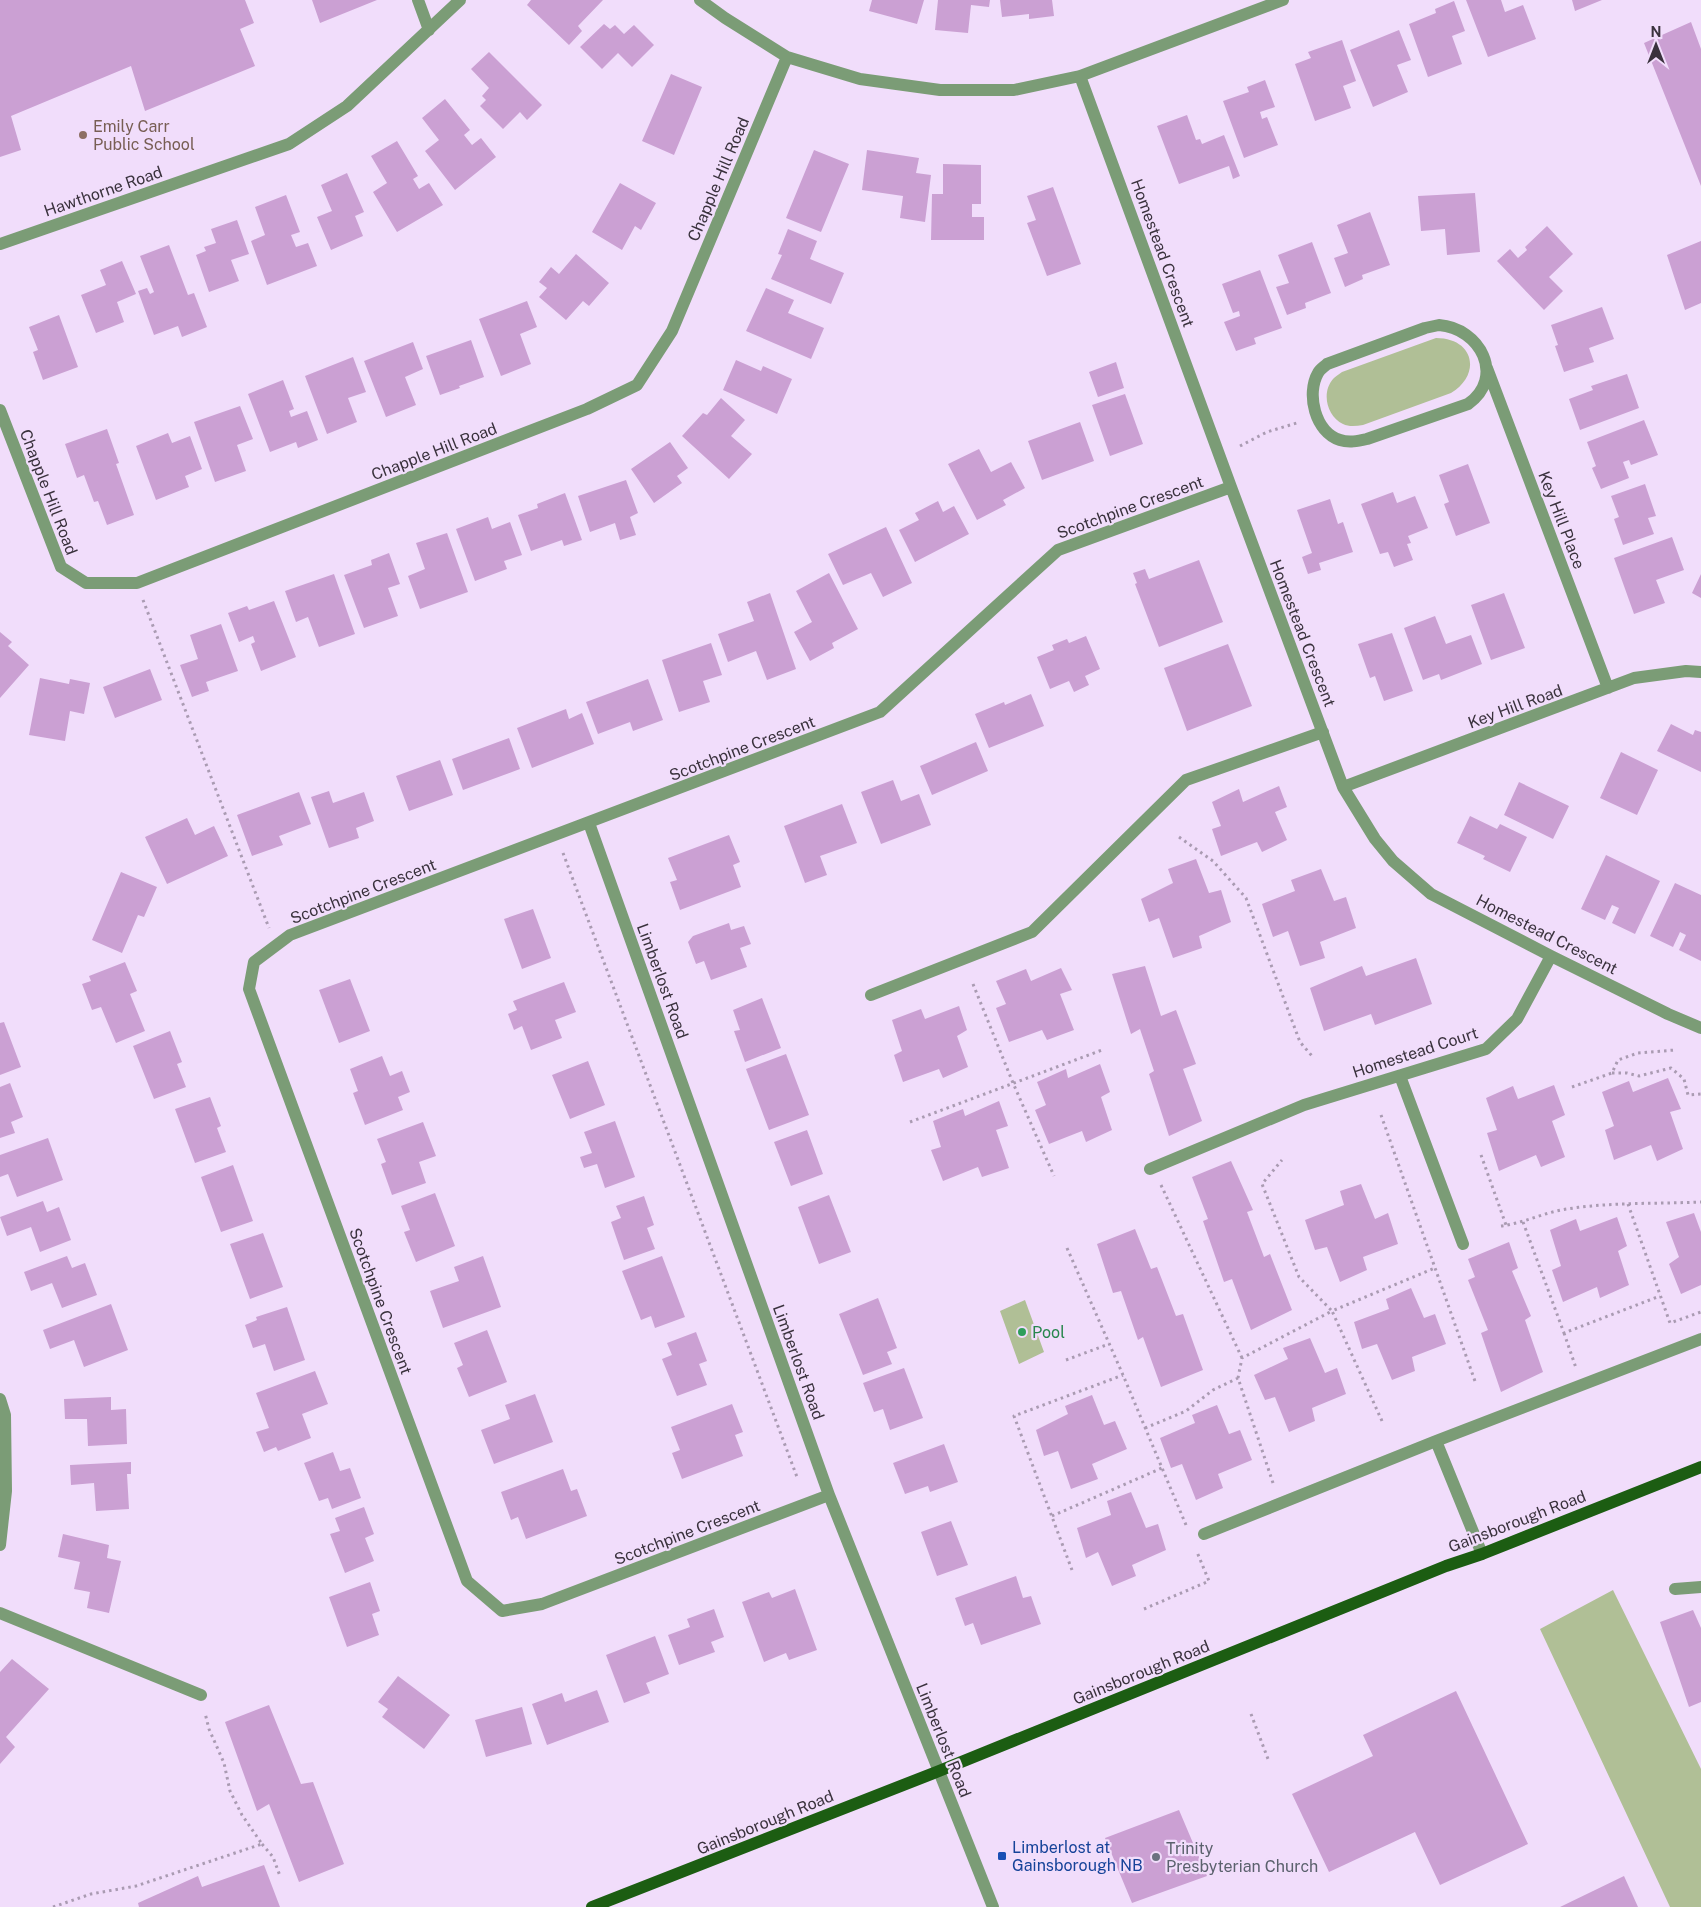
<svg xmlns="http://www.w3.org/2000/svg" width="1701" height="1907" viewBox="0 0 1701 1907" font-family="'Public Sans',sans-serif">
<rect width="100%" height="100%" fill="#f1ddfb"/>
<path fill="#b0bf96" d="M1436 338C1474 338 1482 374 1451 393L1363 425C1356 426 1349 427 1343 424 1327 416 1321 393 1333 379 1335 377 1339 374 1342 372Z
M1025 1300 1044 1352 1019 1364 1000 1311Z
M1613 1590 1701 1769V1907H1670L1540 1629Z"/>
<path fill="#cba0d3" d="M0 0H245L254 23 240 29 255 66 145 111 131 66 11 116 21 150 0 157Z
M312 0H377L320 23Z
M531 0H603L578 26 582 31 569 45 527 5Z
M872 0H924L917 24 869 11Z
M938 0H990L989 7 971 5 968 33 935 30Z
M1000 0H1052L1054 16 1029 19V14L1002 17Z
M1466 0H1501L1505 12 1523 5 1536 39 1488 57Z
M1572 0H1602L1575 11Z
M1454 1 1465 31 1452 36 1462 64 1428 77 1409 24 1436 13 1435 9Z
M1691 22 1701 49V186L1644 43Z
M604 24 610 29 615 25 624 34 634 25 654 45 632 67 618 53 602 69 580 47Z
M1399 30 1411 60 1397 65 1408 92 1373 107 1350 50Z
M1342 40 1356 81 1343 86 1351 108 1315 121 1295 64 1311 58 1308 52Z
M489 52 542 105 527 120 520 112 503 129 480 106 486 100 482 96 489 88 471 69Z
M671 74 702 87 674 155 642 141Z
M1265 80 1275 107 1260 112 1262 119 1267 117 1278 145 1244 158 1223 101 1249 92 1247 87Z
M445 99 470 130 464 135 472 145 481 138 496 157 455 190 425 151 439 140 422 118Z
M1187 115 1196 140 1200 139 1202 144 1224 135 1240 176 1233 179 1229 166 1179 184 1157 126Z
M397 141 418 176 413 179 419 189 429 183 443 205 397 232 373 192 387 183 371 156Z
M814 150 849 164 821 232 786 218Z
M867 150 919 158 916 173 931 175 925 222 900 218 903 196 862 190Z
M943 164 981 165V204H972V217H984V240H931L932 194H943Z
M347 173 364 212 355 216 363 236 331 250 317 217 332 211 321 185Z
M620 183 656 203 641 230 635 226 622 250 592 232Z
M1053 187 1081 264 1047 276 1027 223 1036 220 1027 196Z
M1475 193 1480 252 1447 255 1445 229 1421 231 1418 196Z
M286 195 300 232 291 235 296 247 308 243 317 266 267 285 251 241 265 235 255 207Z
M1370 212 1390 265 1362 275 1363 279 1345 287 1334 258 1348 253 1337 225Z
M237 220 249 254 231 260 239 281 209 292 196 255 206 251 204 247 216 243 211 229Z
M1547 226 1573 254 1549 277 1563 291 1544 310 1497 261 1510 249 1518 258 1527 250 1525 247Z
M788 229 817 241 810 259 844 273 831 304 771 279 782 255 778 254Z
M1701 241V303L1685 310 1667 255Z
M1312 242 1331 293 1305 303 1306 308 1287 315 1276 287 1289 283 1278 255Z
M169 245 188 295 194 293 207 327 182 337 178 326 154 335 138 291 147 288 150 294 154 292 140 256Z
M576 254 609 283 589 306 583 301 566 320 539 297 547 288 539 282 551 267 559 274Z
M122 261 136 294 117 302 124 322 96 333 81 295 106 285 100 270Z
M1260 270 1282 328 1254 338 1256 344 1236 351 1224 322 1240 316 1239 311 1233 313 1222 284Z
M766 288 794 300 788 313 824 328 811 359 746 331Z
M527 301 537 327 520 334 531 364 501 376 479 319Z
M1602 307 1614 339 1589 348 1594 362 1564 372 1555 346 1558 345 1551 325Z
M59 315 78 367 43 380 33 352 38 350 29 327Z
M471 340 484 377 459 386 460 388 440 395 426 356Z
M413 342 423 369 405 377 416 405 386 417 364 361Z
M353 357 366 392 348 398 357 422 327 434 305 376Z
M736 360 761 371 763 366 792 379 777 414 723 390Z
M1116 362 1124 388 1098 397 1089 372Z
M1627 374 1639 408 1580 430 1569 399 1593 390 1591 386Z
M283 380 294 409 289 411 291 417 307 411 318 440 298 448 296 442 270 452 248 394Z
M1125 394 1143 444 1110 456 1092 405Z
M721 398 745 420 731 436 752 454 729 479 682 436 703 413 707 415Z
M240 406 253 439 237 445 246 471 215 482 194 422Z
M1644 420 1658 455 1631 465 1629 460 1623 462 1629 478 1601 489 1592 468 1596 466 1587 442Z
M1080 422 1094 461 1042 480 1028 441Z
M107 429 119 463 116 464 134 515 107 525 98 501 94 502 84 475 77 478 65 444Z
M168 433 172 443 190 436 202 469 185 476 189 487 156 500 136 446Z
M670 442 688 468 677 476 682 483 654 503 631 469Z
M979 449 991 472 1011 462 1025 488 1003 500 1006 505 977 520 948 464Z
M1468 464 1490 523 1456 536 1444 504 1449 502 1439 475Z
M626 480 638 513 630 517 636 535 620 540 615 523 590 532 578 496Z
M1645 484 1656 516 1648 518 1654 534 1623 545 1614 519 1619 517 1611 496Z
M1393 492 1397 503 1415 496 1428 528 1408 536 1411 543 1407 544 1413 560 1394 567 1388 552 1380 554 1361 504Z
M565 493 582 540 564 546 562 540 531 551 518 515 538 508 537 504Z
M1330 499 1338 524 1343 522 1353 552 1319 563 1321 570 1308 574 1302 557 1312 553 1297 510Z
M938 501 943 512 954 506 969 534 915 562 899 530 919 520 915 513Z
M488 517 492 529 510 522 522 555 504 561 507 569 475 581 456 529Z
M886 527 912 583 883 597 871 573 843 585 828 554Z
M447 533 468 592 420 609 408 576 425 569 416 543Z
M1672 537 1684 570 1656 580 1665 603 1634 614 1614 558Z
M389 553 400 584 388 588 398 616 364 628 344 575 372 565 371 560Z
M1199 560 1223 622 1159 647 1135 584 1137 583 1133 573 1145 569 1149 579Z
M829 573 858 629 832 643 834 648 810 661 794 632 812 622 796 591Z
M334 574 355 634 319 647 308 617 296 622 285 591Z
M1701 574V598L1692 593Z
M770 593 796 669 767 680 756 651 728 662 718 634 754 621 747 602Z
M1504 593 1525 648 1491 660 1471 605Z
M274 601 296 657 261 671 251 644 255 642 253 636 239 642 228 613 247 606 249 610Z
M1435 616 1446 644 1471 635 1482 664 1441 680 1439 674 1423 680 1404 628Z
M221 624 238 671 206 682 209 691 192 697 180 665 198 659 190 635Z
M0 632 12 642 8 646 29 665 0 698Z
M1392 633 1413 691 1384 701 1375 676 1370 678 1358 644Z
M1086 636 1100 669 1085 676 1089 685 1074 692 1069 681 1050 689 1037 657 1054 650 1052 645 1067 639 1069 643Z
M711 643 722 675 703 681 710 702 679 712 662 660Z
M1228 644 1252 706 1187 731 1164 668Z
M150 669 162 700 115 718 103 687Z
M40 678 69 684 70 679 90 683 84 714 70 711 65 741 29 735Z
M648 679 663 720 633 731 630 722 598 734 586 702Z
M1031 694 1044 726 989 748 975 714 1004 702 1005 705Z
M566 709 569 719 582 713 594 744 532 768 517 728Z
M1671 724 1693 735 1695 730 1701 732V772L1657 751Z
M509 738 520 769 463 790 452 759Z
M976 742 988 771 932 795 920 766Z
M1621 752 1658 770 1637 815 1600 798Z
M440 760 453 795 409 811 396 776Z
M893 780 901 801 919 794 931 825 881 844 861 792Z
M1519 782 1569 806 1553 839 1504 815Z
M1279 786 1287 807 1275 812 1287 840 1262 852 1257 842 1221 856 1212 829 1221 826 1212 802 1239 789 1243 802Z
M329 791 333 803 364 792 374 821 356 828 359 838 329 848 311 797Z
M299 792 311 824 279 836 283 845 252 856 237 815Z
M842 804 857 843 820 856 827 875 805 883 784 826Z
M1470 816 1497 829 1500 824 1527 837 1510 872 1483 859 1485 856 1457 843Z
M187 818 195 835 214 826 228 856 167 884 145 837Z
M729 835 740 862 733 865 741 887 680 910 670 882 677 880 668 858Z
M1606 855 1660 881 1635 934 1612 923 1619 908 1612 905 1605 920 1581 909Z
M1196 859 1209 893 1221 890 1231 922 1199 936 1202 948 1173 958 1159 918 1149 922 1141 899 1173 883 1168 869Z
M1321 869 1334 901 1346 897 1356 928 1320 942 1325 958 1300 966 1288 931 1273 937 1262 904 1295 891 1291 880Z
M121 872 157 887 144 917 138 915 122 953 92 940Z
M1675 883 1701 895V961L1679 950 1686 935 1680 932 1673 947 1650 936Z
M533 909 551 958 522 969 504 919Z
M729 923 731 930 744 926 751 944 740 948 747 967 711 980 704 961 696 964 688 942 693 936Z
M1416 958 1432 1004 1375 1025 1371 1014 1324 1031 1310 988 1362 966 1366 976Z
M125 962 137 991 130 994 145 1031 116 1043 101 1007 92 1010 82 984 91 981 89 976Z
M1145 966 1161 1016 1176 1010 1196 1064 1183 1069 1202 1121 1169 1136 1149 1074 1154 1071 1140 1029 1131 1034 1112 974Z
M1061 968 1072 990 1060 994 1074 1030 1047 1040 1042 1030 1009 1042 996 1008 1006 1004 996 981 1026 969 1031 981Z
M350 979 370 1031 339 1043 319 990Z
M564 982 576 1012 555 1020 562 1038 531 1050 522 1026 514 1030 508 1014 517 1010 513 1001Z
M762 998 781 1048 745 1062 734 1031 740 1030 733 1010Z
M959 1006 967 1030 957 1036 968 1067 943 1078 939 1069 903 1082 894 1055 902 1051 892 1020 921 1009 925 1019Z
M4 1022 21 1067 0 1075V1023Z
M170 1031 182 1062 177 1064 186 1087 154 1099 133 1046Z
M786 1054 809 1115 769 1130 746 1069Z
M382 1056 390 1076 402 1071 410 1092 398 1097 403 1110 365 1125 353 1093 358 1091 350 1069Z
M588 1061 605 1105 570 1119 552 1075Z
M1100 1064 1110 1092 1101 1097 1112 1130 1086 1142 1082 1131 1049 1144 1035 1110 1046 1105 1037 1082 1066 1069 1068 1078Z
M1668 1078 1681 1109 1670 1112 1683 1149 1657 1161 1651 1145 1614 1160 1605 1130 1614 1126 1602 1092 1629 1081 1633 1092Z
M10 1083 23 1117 11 1122 15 1133 0 1138V1087Z
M1554 1085 1565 1115 1552 1121 1565 1157 1541 1167 1536 1155 1499 1171 1487 1133 1497 1130 1486 1098 1513 1086 1518 1099Z
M210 1097 221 1126 217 1128 226 1152 195 1163 175 1109Z
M999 1101 1008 1126 996 1130 1009 1168 982 1177 978 1167 943 1181 931 1150 941 1147 933 1121 963 1109 965 1116Z
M615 1121 635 1177 605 1188 597 1164 584 1168 580 1157 592 1153 584 1132Z
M423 1122 436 1156 419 1162 426 1183 392 1195 381 1164 386 1162 377 1139Z
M807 1130 823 1174 791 1186 774 1142Z
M48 1138 63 1180 17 1197 8 1174 0 1177V1155Z
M1231 1161 1253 1210 1247 1212 1264 1257 1270 1254 1292 1310 1251 1330 1232 1279 1224 1282 1203 1221 1208 1219 1192 1177Z
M233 1165 253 1221 221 1232 201 1177Z
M1361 1184 1375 1219 1388 1213 1398 1244 1363 1257 1367 1270 1340 1282 1327 1247 1315 1250 1305 1220 1344 1205 1340 1191Z
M435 1193 455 1246 416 1262 404 1232 410 1230 401 1206Z
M829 1195 851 1252 819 1264 798 1207Z
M644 1196 654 1225 647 1228 655 1249 624 1260 611 1222 621 1218 616 1206Z
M43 1201 47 1212 59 1207 71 1240 40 1252 31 1227 7 1236 0 1217Z
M1694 1213 1701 1232V1285L1681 1294 1669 1264 1679 1257 1666 1222Z
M1617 1217 1627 1246 1618 1251 1629 1285 1600 1298 1597 1287 1563 1302 1552 1270 1561 1266 1550 1230 1576 1219 1580 1231Z
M1135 1229 1151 1269 1157 1267 1176 1316 1183 1314 1203 1370 1161 1387 1143 1337 1138 1340 1121 1291 1113 1293 1097 1244Z
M263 1233 283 1287 250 1299 230 1244Z
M1509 1242 1518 1268 1512 1271 1531 1316 1525 1320 1543 1372 1501 1392 1481 1333 1488 1330 1468 1280 1475 1277 1468 1259Z
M67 1256 72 1268 85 1263 97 1295 62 1308 52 1283 31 1291 24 1272Z
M483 1256 501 1307 443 1328 430 1291 459 1281 454 1267Z
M662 1256 685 1317 655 1328 651 1316 641 1320 622 1271Z
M1411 1288 1424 1318 1435 1314 1446 1344 1412 1357 1415 1371 1392 1380 1377 1344 1362 1349 1354 1322 1389 1309 1386 1299Z
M878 1298 897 1348 887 1352 892 1364 863 1375 839 1314Z
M111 1304 128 1350 84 1367 74 1340 50 1349 43 1330Z
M287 1307 305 1360 274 1371 265 1344 253 1348 245 1325 257 1320 256 1317Z
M487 1330 507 1382 469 1397 457 1368 463 1365 454 1343Z
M696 1332 707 1361 699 1364 707 1385 677 1396 662 1359 672 1355 667 1343Z
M1310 1338 1325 1373 1337 1368 1346 1394 1312 1408 1315 1421 1289 1432 1275 1397 1265 1400 1254 1375 1288 1359 1283 1348Z
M904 1368 923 1418 890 1430 883 1409 874 1412 863 1383Z
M315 1371 328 1404 302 1414 311 1438 278 1451 276 1447 264 1452 256 1432 269 1428 256 1393Z
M535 1394 553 1442 494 1464 481 1430 510 1419 505 1405Z
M1092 1395 1104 1425 1115 1421 1127 1449 1092 1464 1098 1479 1071 1489 1058 1451 1044 1456 1036 1430 1068 1414 1065 1406Z
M111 1397V1410L126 1409 127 1444 88 1446 87 1419H65L64 1399Z
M732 1404 743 1432 735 1435 743 1456 682 1479 672 1453 680 1450 671 1427Z
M1217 1405 1229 1434 1240 1430 1252 1460 1218 1474 1223 1488 1196 1500 1182 1464 1171 1468 1160 1438 1195 1423 1192 1415Z
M944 1444 958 1482 930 1492 928 1486 905 1494 893 1463Z
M333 1452 340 1471 350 1468 361 1498 332 1509 328 1498 319 1501 304 1463Z
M131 1462V1474H127L129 1509 96 1511 94 1483 71 1485 70 1465Z
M563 1469 571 1491 577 1489 587 1516 526 1539 518 1517 511 1520 501 1492Z
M1131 1492 1146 1528 1158 1524 1166 1550 1132 1565 1136 1576 1112 1586 1098 1552 1086 1558 1077 1528 1111 1515 1107 1501Z
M364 1507 374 1534 365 1538 374 1561 345 1573 330 1534 340 1531 335 1518Z
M951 1521 968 1565 937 1576 921 1532Z
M63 1534 109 1545 107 1558 121 1561 109 1613 87 1608 90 1592 74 1589 80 1562 58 1557Z
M1016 1576 1023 1598 1031 1596 1041 1624 981 1645 973 1623 965 1626 955 1598Z
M370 1582 380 1611 372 1614 379 1635 347 1647 329 1597Z
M795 1589 817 1650 789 1660 786 1653 764 1662 742 1602 769 1592 772 1598Z
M714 1609 724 1637 711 1642 715 1652 679 1665 668 1635 690 1627 687 1619Z
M1693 1610 1701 1628V1702L1689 1707 1660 1622Z
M655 1636 669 1674 646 1683 650 1693 624 1703 606 1655Z
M12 1659 49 1689 6 1737 15 1747 0 1764V1672Z
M398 1676 450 1715 424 1749 382 1717 388 1709 378 1702Z
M597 1690 609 1722 547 1745 532 1704 562 1693 565 1702Z
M1456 1691 1528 1844 1440 1885 1415 1832 1329 1872 1292 1794 1373 1756 1363 1735Z
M269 1705 301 1784 313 1782 344 1864 299 1882 269 1804 257 1811 225 1722Z
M522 1707 532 1744 486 1757 475 1720Z
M1179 1810 1207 1876 1132 1903 1105 1838Z
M264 1865 280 1907H139L138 1903 198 1876 202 1887Z
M1624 1876 1638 1907H1560Z"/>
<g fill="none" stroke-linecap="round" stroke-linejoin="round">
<path stroke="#aa9bb2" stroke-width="3" stroke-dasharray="2.5 4" stroke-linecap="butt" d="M1240 446 1267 432 1300 422
M143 600 269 928
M1179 837 1213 861 1246 898 1300 1042 1312 1056
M563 853 797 1477
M973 984 1013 1083 1054 1176
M1612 1073H1627L1639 1076 1671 1068 1684 1079 1688 1095 1701 1094
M1572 1087 1612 1073 1618 1060 1638 1053 1675 1050
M1381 1115 1476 1384
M910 1122 1102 1050
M1481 1155 1506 1225
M1161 1185 1242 1358
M1628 1204 1670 1323 1701 1312
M1523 1222 1564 1333 1660 1296
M1501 1226C1524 1223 1545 1212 1567 1209 1611 1202 1656 1204 1701 1202
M1067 1248 1123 1375 1186 1525
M1564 1333 1576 1368
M1066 1360 1109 1344
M1382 1421 1332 1311 1435 1268
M1145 1428 1186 1411 1213 1390 1238 1378
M1273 1483 1238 1378 1242 1358 1332 1311 1299 1277 1262 1184 1282 1160
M1052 1516 1162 1468
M1072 1570 1014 1416 1123 1375
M1144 1609 1209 1581 1197 1552
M1251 1714 1268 1759
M262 1844 273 1857 280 1876
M53 1907 91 1894 136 1886 262 1844 242 1815 230 1791 224 1763 209 1729 205 1713"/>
<path stroke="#7b9c76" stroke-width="12" d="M418 0 429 30
M700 0 725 18 787 57 860 79 940 90H1014L1080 76 1283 0
M1080 76 1231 487 1343 787 1375 839 1393 861 1431 894 1551 956 1668 1014 1701 1028
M0 244 289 144 347 106 460 0
M1439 325C1480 328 1506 377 1468 404L1367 439C1358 441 1349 443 1340 440 1315 432 1306 394 1318 373 1320 369 1324 367 1327 364L1425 328Z
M1487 368 1608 688
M0 410 61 567 86 583H137L587 409 637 385 672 331 787 57
M1343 787 1634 678 1686 671 1701 672
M589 823 829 1495 993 1907
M871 995 1032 932 1186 780 1323 732
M1400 1076 1463 1244
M1150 1169 1304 1105 1486 1049 1517 1019 1551 956
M0 1399 5 1415 6 1491 0 1545
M1436 1441 1482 1554
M829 1495 542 1604 502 1611 467 1581 249 989 254 962 290 935 880 712 1058 550 1231 487
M1204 1534 1436 1441 1701 1339
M1675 1589 1701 1587
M0 1613 201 1695"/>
<path stroke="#1c5d12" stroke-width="12" d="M592 1907 939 1771 1446 1566 1482 1554 1701 1467"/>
</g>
<circle fill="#8d6e63" stroke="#f1ddfb" stroke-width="2" cx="83" cy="135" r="5"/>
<circle fill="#2e9e5b" stroke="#f1ddfb" stroke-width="2" cx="1022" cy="1332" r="5"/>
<rect fill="#1a4fb4" stroke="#f1ddfb" stroke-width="2" x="997" y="1851" width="10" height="10" rx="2.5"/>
<circle fill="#6b7280" stroke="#f1ddfb" stroke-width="2" cx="1156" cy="1857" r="5"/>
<g text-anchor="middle" stroke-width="4.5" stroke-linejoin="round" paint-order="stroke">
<g font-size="16" fill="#785e54" stroke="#f1ddfb" text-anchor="start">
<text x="93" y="132">Emily Carr<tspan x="93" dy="18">Public School</tspan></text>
</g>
<g font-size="16" fill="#3a323d" stroke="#f1ddfb">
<text transform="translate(718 179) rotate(-67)" y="6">Chapple Hill Road</text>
<text transform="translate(103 191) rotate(-19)" y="6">Hawthorne Road</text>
<text transform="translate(1163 253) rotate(70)" y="6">Homestead Crescent</text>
<text transform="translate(434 451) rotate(-21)" y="6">Chapple Hill Road</text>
<text transform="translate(49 492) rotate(69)" y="6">Chapple Hill Road</text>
<text transform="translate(1130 507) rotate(-20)" y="6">Scotchpine Crescent</text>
<text transform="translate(1562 520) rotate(69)" y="6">Key Hill Place</text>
<text transform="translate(1303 633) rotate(69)" y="6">Homestead Crescent</text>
<text transform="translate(1515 706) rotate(-20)" y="6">Key Hill Road</text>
<text transform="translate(742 748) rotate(-21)" y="6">Scotchpine Crescent</text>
<text transform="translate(363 891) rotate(-21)" y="6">Scotchpine Crescent</text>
<text transform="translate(1547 934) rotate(27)" y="6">Homestead Crescent</text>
<text transform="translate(663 981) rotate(70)" y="6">Limberlost Road</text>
<text transform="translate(1415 1052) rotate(-18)" y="6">Homestead Court</text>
<text transform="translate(381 1301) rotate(70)" y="6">Scotchpine Crescent</text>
<text transform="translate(799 1362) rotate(70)" y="6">Limberlost Road</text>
<text transform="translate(1517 1521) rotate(-21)" y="6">Gainsborough Road</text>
<text transform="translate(687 1532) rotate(-21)" y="6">Scotchpine Crescent</text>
<text transform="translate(1141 1672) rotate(-22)" y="6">Gainsborough Road</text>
<text transform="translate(944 1740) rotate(68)" y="6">Limberlost Road</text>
<text transform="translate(765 1822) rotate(-22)" y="6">Gainsborough Road</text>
</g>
<g font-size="16" fill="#27864d" stroke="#f1ddfb" text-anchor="start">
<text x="1032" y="1338">Pool</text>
</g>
<g font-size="16" fill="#164399" stroke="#f1ddfb" text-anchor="start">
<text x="1012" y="1853">Limberlost at<tspan x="1012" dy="18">Gainsborough NB</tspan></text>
</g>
<g font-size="16" fill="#5b616d" stroke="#f1ddfb" text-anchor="start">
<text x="1166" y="1854">Trinity<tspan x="1166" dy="18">Presbyterian Church</tspan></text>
</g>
</g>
<g transform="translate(1656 45)" stroke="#f1ddfb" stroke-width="4" paint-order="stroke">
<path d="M0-4L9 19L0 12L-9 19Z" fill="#3a323d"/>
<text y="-8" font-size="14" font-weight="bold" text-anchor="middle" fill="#3a323d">N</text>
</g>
</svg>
